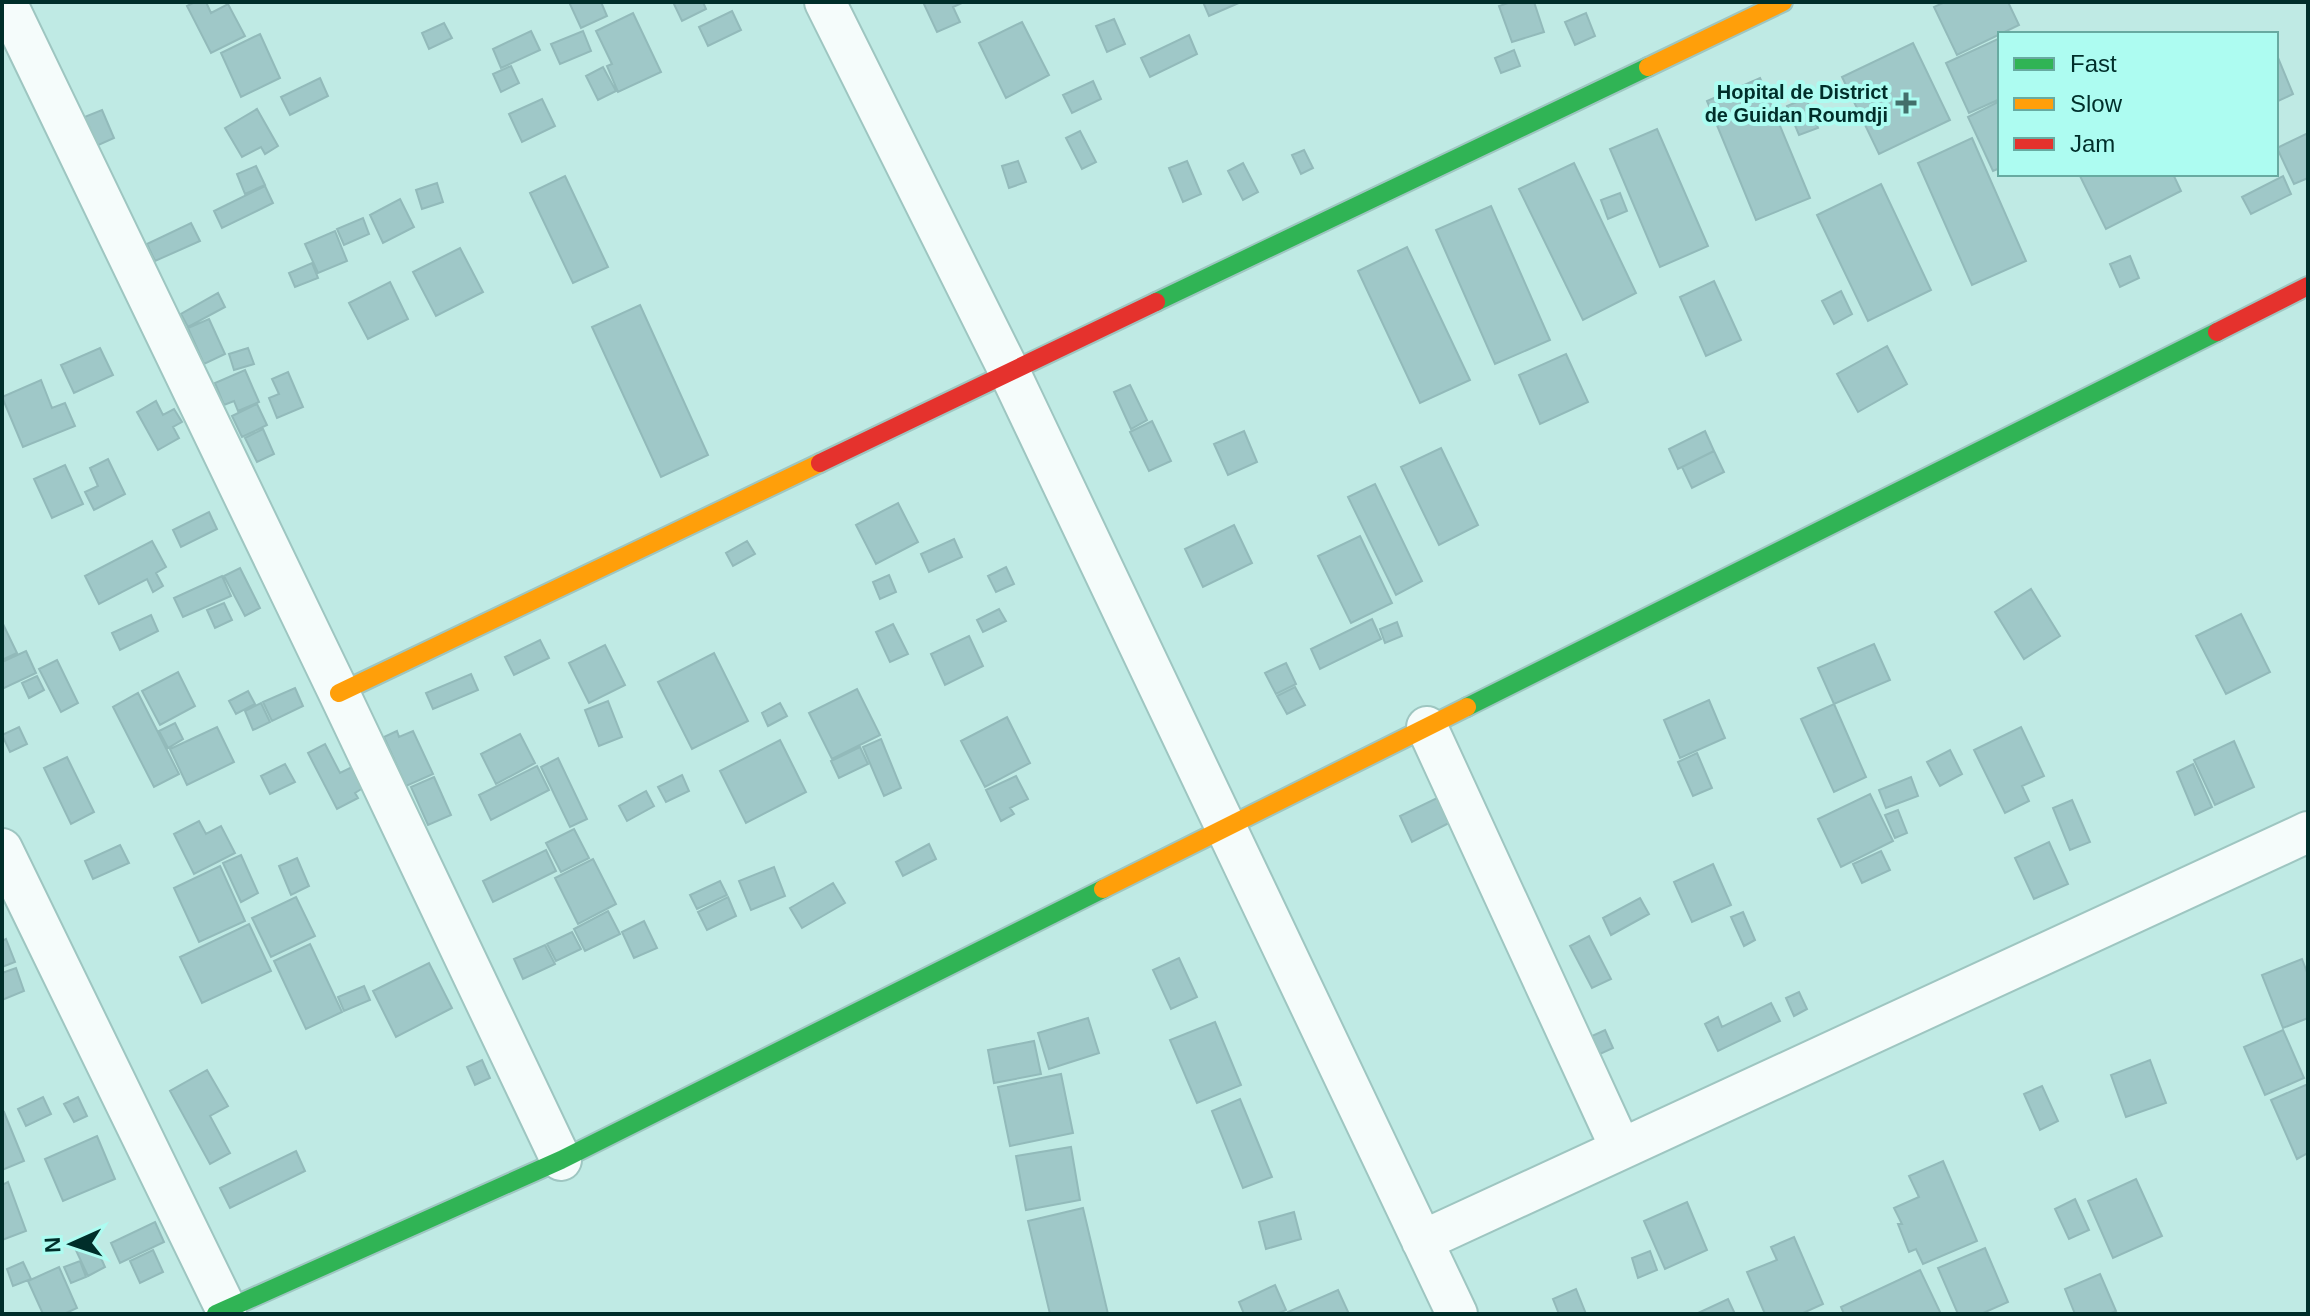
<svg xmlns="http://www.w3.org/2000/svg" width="2310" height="1316" viewBox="0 0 2310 1316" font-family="Arial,sans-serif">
<rect width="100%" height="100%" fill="#bfeae4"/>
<path fill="#9fc8c8" stroke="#92baba" stroke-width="2" d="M195 2H206L211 13 228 4 245 36 211 53 187 6Z
M569 2H601L607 16 581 28Z
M673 2H703L706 9 682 21Z
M923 2H964L953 7 960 22 937 32Z
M1203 2H1241L1209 16Z
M1511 2H1534L1544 32 1512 42 1499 6Z
M1945 2H2008L2019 25 1957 55 1934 7Z
M732 11 741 30 708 46 699 27Z
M633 13 661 72 618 92 607 66 612 64 596 31Z
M1586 13 1595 36 1575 45 1565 22Z
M1114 19 1125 44 1107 52 1096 26Z
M1022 22 1049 75 1006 98 979 43Z
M444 23 452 38 429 49 422 33Z
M531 31 540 50 501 68 493 49Z
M583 31 591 51 560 64 551 44Z
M260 34 280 78 241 97 221 53Z
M1189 35 1197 54 1150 77 1141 58Z
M2000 38V99L1969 113 1946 63Z
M1913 43 1950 120 1879 154 1842 77Z
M1514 50 1520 66 1501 73 1495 58Z
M2276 53 2293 94 2276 102Z
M511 66 519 83 501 92 493 74Z
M603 67 616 91 598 100 586 76Z
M320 78 328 96 290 115 281 97Z
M1760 78 1810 198 1756 220 1707 101Z
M1093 81 1101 99 1072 113 1063 95Z
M1806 98 1818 128 1799 135 1787 106Z
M542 99 555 126 522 142 509 114Z
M2000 101V168L1993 171 1968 117Z
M257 109 278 146 265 154 261 147 242 157 225 128Z
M102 110 114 138 94 147 82 118Z
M1657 129 1708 246 1660 267 1610 149Z
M1080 131 1096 162 1082 169 1066 138Z
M2308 133V178L2294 184 2277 148Z
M1972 138 2026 261 1972 285 1918 163Z
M1304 150 1313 168 1301 174 1292 155Z
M1018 161 1026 182 1009 188 1002 166Z
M1187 161 1201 194 1183 202 1169 168Z
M1243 163 1258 192 1243 200 1228 171Z
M1574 163 1636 293 1583 320 1519 189Z
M256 166 265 185 245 194 237 174Z
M2079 174H2173L2181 191 2106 229Z
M565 176 608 267 573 283 530 193Z
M2283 176 2291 194 2251 214 2242 197Z
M437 183 443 202 422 209 416 190Z
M1881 184 1931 290 1868 321 1817 215Z
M265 186 273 203 222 228 214 211Z
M1620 193 1627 211 1608 219 1601 200Z
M400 199 414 227 383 243 370 215Z
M1491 206 1550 340 1495 364 1436 230Z
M363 218 369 234 344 245 337 229Z
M191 223 200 241 155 261 147 244Z
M335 231 347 261 318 273 305 244Z
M1407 247 1470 380 1420 403 1358 271Z
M460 248 483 292 436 316 413 272Z
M2130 256 2139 278 2120 287 2110 264Z
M312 263 318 278 295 287 289 273Z
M1714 281 1741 340 1706 356 1680 297Z
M390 282 408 319 368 339 349 303Z
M1841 291 1852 314 1834 324 1822 301Z
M218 293 225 307 188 327 181 314Z
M640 305 708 455 661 477 592 327Z
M209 319 225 354 204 364 188 328Z
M1887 346 1907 384 1858 412 1837 374Z
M100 348 113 375 74 393 61 365Z
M248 348 254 364 234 370 229 354Z
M1566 354 1588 402 1540 424 1519 375Z
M245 370 259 402 238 411 234 401 224 405 215 383Z
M288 372 303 407 277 418 269 398 279 394 272 379Z
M41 380 52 408 65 403 75 426 23 447 2 397Z
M1130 385 1147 420 1131 429 1114 392Z
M156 401 163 415 174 409 182 422 173 427 179 438 158 450 137 412Z
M257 404 267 425 242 437 232 416Z
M1152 421 1171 461 1149 471 1130 432Z
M263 429 274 454 257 462 245 438Z
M1244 431 1257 462 1228 475 1214 444Z
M1705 431 1714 451 1678 469 1669 449Z
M1441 448 1478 525 1439 545 1401 467Z
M1714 451 1724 472 1692 488 1682 467Z
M108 459 125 494 94 510 85 492 98 486 90 468Z
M65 465 83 504 52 518 34 479Z
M1375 484 1422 581 1396 595 1348 497Z
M898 503 918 542 876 564 856 525Z
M209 512 217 529 181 547 173 530Z
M1234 525 1252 563 1203 587 1185 549Z
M1360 536 1392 603 1351 623 1318 556Z
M954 539 962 557 929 572 921 554Z
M152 541 166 567 156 573 163 586 153 592 147 579 99 604 85 576Z
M747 541 755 554 733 566 726 553Z
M1006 567 1014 584 996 592 988 576Z
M240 568 260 608 245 616 224 576Z
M889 575 896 592 880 599 873 582Z
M222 576 231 596 183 617 174 598Z
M2031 589 2060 636 2024 659 1995 612Z
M224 603 232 620 215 628 207 610Z
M999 609 1006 621 983 632 977 620Z
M2241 614 2270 672 2226 694 2196 636Z
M151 615 158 631 120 650 112 633Z
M1372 619 1381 639 1320 669 1311 649Z
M2 622 17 653 2 660Z
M1397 622 1402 636 1385 643 1380 629Z
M893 624 908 654 890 662 876 632Z
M969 636 983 666 945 685 931 654Z
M540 640 549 658 514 675 505 657Z
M1874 644 1890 680 1834 704 1818 668Z
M605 645 625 685 589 703 569 663Z
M26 651 36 673 2 689V662Z
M714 653 748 721 692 749 658 682Z
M57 660 78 703 61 712 39 669Z
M1286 663 1296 684 1276 694 1265 673Z
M178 672 195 706 160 725 142 691Z
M471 674 478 690 433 709 426 693Z
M37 676 44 690 29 698 22 683Z
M1295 687 1305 705 1287 714 1277 696Z
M295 688 303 706 272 721 263 702Z
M857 689 880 735 832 759 809 713Z
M248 691 255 704 236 714 229 701Z
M138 693 179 774 154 787 113 707Z
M1709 700 1725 738 1680 758 1664 720Z
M608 701 622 737 599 746 585 710Z
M261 703 270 722 253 730 245 711Z
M780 703 787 716 768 726 762 713Z
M1834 704 1866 777 1834 792 1801 719Z
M1007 717 1030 763 985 787 961 741Z
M175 723 183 739 168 748 159 731Z
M19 727 27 744 10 752 2 735Z
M217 727 234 762 187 785 170 749Z
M2021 727 2044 776 2022 786 2029 801 2005 813 1974 750Z
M397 731 399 737 413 731 433 774 406 786 384 737Z
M520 734 535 763 496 784 481 754Z
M881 739 901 788 884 796 863 747Z
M780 740 806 792 746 823 720 771Z
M2234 741 2254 787 2215 805 2194 760Z
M325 744 340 773 352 767 363 788 355 793 358 798 337 809 308 753Z
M860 747 868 764 839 778 831 761Z
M1950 750 1962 774 1940 786 1927 762Z
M1697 753 1712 788 1693 796 1678 762Z
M67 757 94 812 71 824 44 768Z
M558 758 587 819 570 827 541 767Z
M285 764 295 782 270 794 261 776Z
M2193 764 2212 807 2195 815 2177 772Z
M537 766 549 790 491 820 479 795Z
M682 775 689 791 666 802 658 787Z
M1016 776 1028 799 1010 808 1014 814 1001 821 986 790Z
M434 777 451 815 428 825 411 787Z
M1911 777 1918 796 1886 808 1879 790Z
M646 791 654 806 627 821 619 806Z
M1870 794 1893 841 1841 867 1818 819Z
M1437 798 1449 823 1412 842 1400 816Z
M2072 800 2090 842 2070 850 2053 808Z
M1898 810 1907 833 1895 838 1885 815Z
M199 821 206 834 221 826 235 853 194 874 174 834Z
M574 829 589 858 561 872 546 843Z
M2049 842 2068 884 2034 899 2015 858Z
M929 844 936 859 903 876 896 862Z
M120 845 129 863 93 879 85 861Z
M546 850 556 871 493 902 483 881Z
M1881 851 1890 870 1862 883 1853 864Z
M241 855 258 893 241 902 223 863Z
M297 858 309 886 291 895 279 866Z
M593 859 616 904 578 924 555 878Z
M1713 864 1731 905 1692 922 1674 882Z
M220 866 245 921 199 942 174 888Z
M774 867 785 896 751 910 739 881Z
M720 881 727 895 697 909 690 895Z
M833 883 845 903 802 928 790 908Z
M296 897 315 936 271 957 252 918Z
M728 897 736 916 707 930 698 912Z
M1640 898 1649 914 1611 935 1603 918Z
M608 911 620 934 585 951 574 929Z
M1743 912 1755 940 1744 946 1731 917Z
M644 921 657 948 634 958 622 932Z
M249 924 271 971 202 1003 180 957Z
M572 932 581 949 556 961 547 944Z
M1589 936 1611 979 1592 988 1570 946Z
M6 939 15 962 2 967V941Z
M310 944 342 1012 306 1029 274 961Z
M545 945 555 964 523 979 514 959Z
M1179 958 1197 997 1171 1009 1153 970Z
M2302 959 2308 975V1018L2283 1028 2262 975Z
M429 963 452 1008 396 1037 373 991Z
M16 968 24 991 2 1000V973Z
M364 986 370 1000 344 1011 338 997Z
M1799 992 1807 1009 1794 1016 1786 998Z
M1771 1003 1780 1021 1718 1051 1705 1024 1718 1017 1722 1027Z
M1088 1018 1099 1053 1049 1069 1038 1033Z
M1215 1022 1241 1085 1197 1103 1170 1040Z
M1605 1030 1613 1048 1600 1054 1592 1036Z
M2283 1030 2304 1078 2265 1095 2244 1047Z
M1034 1041 1041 1074 994 1083 988 1050Z
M482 1060 490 1078 475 1085 467 1067Z
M2150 1060 2166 1103 2126 1117 2111 1075Z
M207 1070 228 1106 210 1116 230 1153 210 1164 170 1091Z
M1061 1074 1073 1133 1010 1146 998 1087Z
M2308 1084V1153L2297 1159 2271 1100Z
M2042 1086 2058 1121 2040 1130 2024 1094Z
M43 1097 51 1114 26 1126 18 1109Z
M78 1097 87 1116 74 1122 64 1104Z
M1240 1099 1272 1177 1243 1188 1212 1111Z
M4 1112 24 1161 2 1170V1113Z
M97 1136 115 1179 63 1201 45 1159Z
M1071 1147 1080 1200 1026 1210 1016 1156Z
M296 1151 305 1171 230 1208 220 1188Z
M1943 1161 1977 1241 1923 1264 1916 1249 1909 1252 1898 1224H1902L1894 1208 1919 1197 1909 1176Z
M2136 1179 2162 1236 2113 1258 2088 1201Z
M8 1182 26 1231 2 1240V1185Z
M2075 1199 2089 1230 2069 1239 2055 1209Z
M1687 1202 1707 1250 1665 1269 1644 1221Z
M1083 1208 1108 1314H1050L1028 1221Z
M1294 1212 1301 1239 1266 1249 1259 1222Z
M155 1222 164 1242 120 1263 111 1243Z
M1794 1237 1823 1304 1801 1314H1765L1747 1272 1777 1260 1771 1247Z
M92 1238 105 1267 88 1276 74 1246Z
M1985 1248 2008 1302 1981 1314H1958L1938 1268Z
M153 1250 163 1272 140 1283 130 1261Z
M1650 1251 1657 1270 1638 1278 1632 1258Z
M80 1261 86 1277 71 1283 64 1267Z
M23 1262 31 1279 13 1286 7 1269Z
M59 1267 77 1308 64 1314H43L28 1281Z
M1920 1270 1941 1314H1844L1841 1307Z
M2100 1274 2116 1311 2109 1314H2075L2065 1289Z
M1275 1285 1286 1310 1277 1314H1244L1239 1302Z
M1576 1289 1586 1314H1559L1553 1299Z
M1338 1290 1349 1314H1289L1288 1312Z
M1728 1299 1735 1314H1696Z"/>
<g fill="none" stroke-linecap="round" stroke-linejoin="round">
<g stroke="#9ec6c1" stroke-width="44">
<path id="street" d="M6 2 339 693 561 1160
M825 2 1009 371 1457 1314
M1427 727 1621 1149
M2 849 226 1309
M1422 1241 2308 832"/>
</g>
<g stroke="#9ec6c1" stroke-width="22">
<path id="fast" d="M1156 302 1648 67
M1467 707 2217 332
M216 1314 561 1160 1103 889"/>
</g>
<g stroke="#9ec6c1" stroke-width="22">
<path id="slow" d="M1648 67 1783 2
M339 693 820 463
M1103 889 1467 707"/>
</g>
<g stroke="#9ec6c1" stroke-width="22">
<path id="jam" d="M2217 332 2308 286
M820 463 1156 302"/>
</g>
<use href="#street" stroke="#f5fcfb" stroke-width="40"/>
<use href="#fast" stroke="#30b455" stroke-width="18"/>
<use href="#slow" stroke="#ff9f0a" stroke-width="18"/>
<use href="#jam" stroke="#e5322d" stroke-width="18"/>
</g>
<path fill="#43706b" stroke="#adfcf1" stroke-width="3" d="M1902 91h8v8h8v8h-8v8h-8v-8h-8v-8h8z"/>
<g text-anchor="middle" stroke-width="8" stroke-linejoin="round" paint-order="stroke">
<g font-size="20" font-weight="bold" fill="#002e2a" stroke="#adfcf1" text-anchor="end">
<text x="1888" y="99">Hopital de District<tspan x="1888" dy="23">de Guidan Roumdji</tspan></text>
</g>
</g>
<rect width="2310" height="1316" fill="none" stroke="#002e2a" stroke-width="8"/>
<rect x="1998" y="32" width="280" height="144" fill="#adfcf1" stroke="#68aaa1" stroke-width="2"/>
<rect x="2014" y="58" width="40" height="12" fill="#30b455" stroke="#68aaa1" stroke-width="2"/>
<text x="2070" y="72" font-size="24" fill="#002e2a">Fast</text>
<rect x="2014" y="98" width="40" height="12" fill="#ff9f0a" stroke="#68aaa1" stroke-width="2"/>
<text x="2070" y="112" font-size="24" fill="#002e2a">Slow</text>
<rect x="2014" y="138" width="40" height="12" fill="#e5322d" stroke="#68aaa1" stroke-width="2"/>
<text x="2070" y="152" font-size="24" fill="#002e2a">Jam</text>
<g transform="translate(72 1244) rotate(267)" stroke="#adfcf1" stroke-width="6" paint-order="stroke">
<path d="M0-6L14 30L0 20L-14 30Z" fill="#002e2a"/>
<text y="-12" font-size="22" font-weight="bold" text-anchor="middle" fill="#002e2a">N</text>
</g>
</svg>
